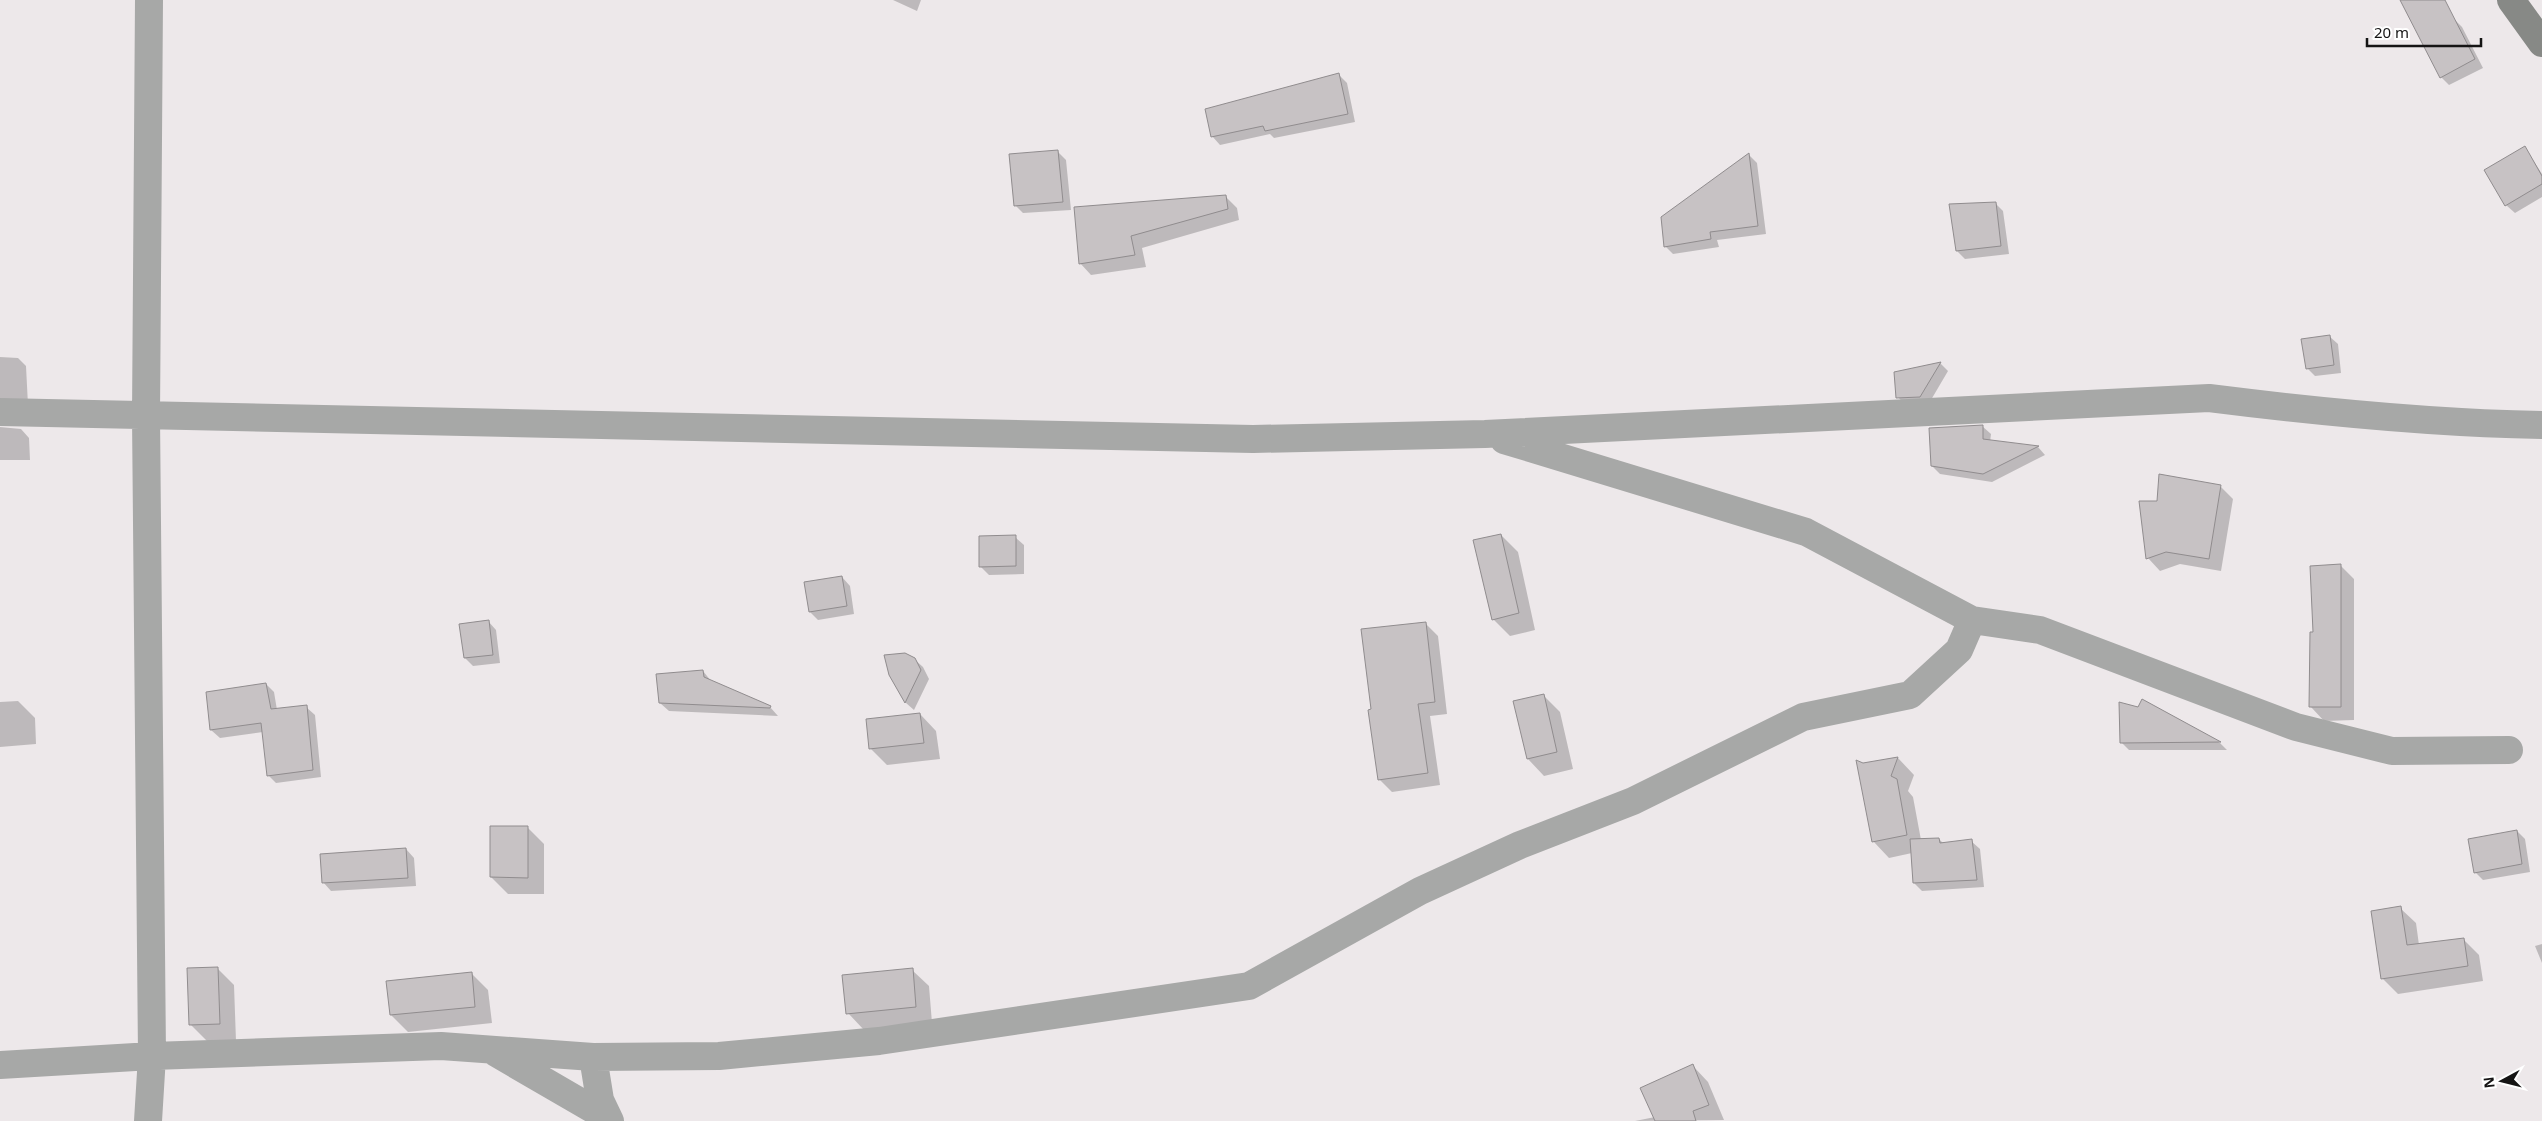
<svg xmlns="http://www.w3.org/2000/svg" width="2542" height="1121" viewBox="0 0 2542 1121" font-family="'Noto Sans',sans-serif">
<rect width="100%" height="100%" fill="#ede8ea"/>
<path fill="#0003" d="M893 0H921L917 11Z
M2454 19 2462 27 2483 68 2449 85 2441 77Z
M1339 75 1347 83 1355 122 1274 138 1270 134 1220 145 1212 136Z
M1058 152 1066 160 1071 210 1023 213 1015 205Z
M1749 155 1757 163 1766 234 1717 240 1719 247 1673 254 1665 246Z
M2531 157 2542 174V197L2515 213 2506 205Z
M1225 196 1237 208 1239 220 1142 248 1146 267 1091 275 1080 263 1075 208Z
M1995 203 2003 211 2009 254 1965 259 1957 251Z
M2329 336 2338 344 2341 373 2315 376 2307 368Z
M0 357 18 358 26 366 28 405 0 407Z
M1940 363 1948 371 1928 405 1906 406 1898 397Z
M1982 426 1991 434 1990 442 2038 447 2045 455 1992 482 1940 474 1932 466Z
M0 427 21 429 29 438 30 460H0Z
M2220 486 2233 499 2221 571 2180 564 2160 571 2148 558 2159 502Z
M1501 535 1518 552 1535 630 1510 636 1493 619Z
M1015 537 1024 545V574L989 575 980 566Z
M2341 566 2354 579V720L2324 721 2311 707Z
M842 577 850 586 854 614 818 620 810 612Z
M488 621 496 630 500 663 473 666 465 658Z
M1425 623 1438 636 1447 714 1430 716 1440 785 1392 792 1379 779 1373 710Z
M914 659 923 667 929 679 914 710 906 703 890 675Z
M703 671 711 681 770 707 778 716 669 711 660 703Z
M266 684 274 692 277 710 306 707 315 715 321 777 276 783 268 775 263 732 220 738 211 730 207 693Z
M1543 695 1560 712 1573 769 1544 776 1528 759 1514 702Z
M18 701 35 718 36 744 0 747V702Z
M2143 701 2220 743 2227 750H2129L2121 742Z
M920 714 936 731 940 759 887 765 870 748Z
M1898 758 1914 775 1908 791 1913 797 1921 840 1939 839 1944 844 1971 841 1980 849 1984 887 1922 891 1914 883 1912 853 1889 858 1873 841 1863 764Z
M527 827 544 844V894H508L491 877Z
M2517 831 2525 839 2530 872 2483 880 2475 872Z
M406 849 414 858 416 886 331 891 323 882Z
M2400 908 2416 923 2419 945 2463 939 2479 955 2483 981 2398 994 2382 978Z
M2542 944V963L2535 946Z
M217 968 234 985 236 1041H207L190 1024Z
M912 970 929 986 932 1023 864 1030 848 1013Z
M471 973 488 990 492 1023 408 1032 391 1015Z
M1693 1066 1708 1082 1724 1120 1635 1121 1655 1117Z"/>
<path fill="#c7c2c4" stroke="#908c8e" d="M2400 0H2445L2475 59 2440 78Z
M1339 73 1348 114 1265 131 1263 126 1211 137 1205 109Z
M2525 146 2542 176V184L2505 206 2484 170Z
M1058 150 1063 202 1014 206 1009 154Z
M1749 153 1758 226 1710 232 1711 239 1664 247 1661 217Z
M1226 195 1228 209 1131 236 1135 255 1079 264 1074 207Z
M1996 202 2001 246 1956 251 1949 204Z
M2330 335 2334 365 2306 369 2301 339Z
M1941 362 1920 397 1896 398 1894 372Z
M1983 425V439L2039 446 1983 474 1931 466 1929 428Z
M2159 474 2221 485 2209 559 2166 552 2146 559 2139 501H2157Z
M1501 534 1519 613 1492 620 1473 540Z
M1016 535V566L979 567V536Z
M2341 564V707H2309L2310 632H2313L2310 566Z
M842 576 847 606 809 612 804 582Z
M489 620 493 655 464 658 459 624Z
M1426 622 1435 702 1418 704 1428 773 1378 780 1368 710 1371 709 1361 629Z
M905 653 915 658 921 670 905 703 889 675 884 655Z
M703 670 704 677 771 706 770 708 659 703 656 674Z
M266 683 271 709 307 705 313 770 267 776 261 723 210 730 206 692Z
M1544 694 1557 752 1527 759 1513 701Z
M2142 699 2221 742 2120 743 2119 702 2138 707Z
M920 713 924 743 869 749 866 719Z
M1898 757 1891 776 1897 779 1907 835 1872 842 1856 760 1863 763Z
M490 826H528V878L490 877Z
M2517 830 2522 864 2474 873 2468 839Z
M1939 838 1940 843 1972 839 1977 880 1913 883 1910 839Z
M406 848 408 878 322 883 320 854Z
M2401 906 2407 945 2464 938 2468 966 2381 979 2371 911Z
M218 967 220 1024 189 1025 187 968Z
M913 968 916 1007 846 1014 842 975Z
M472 972 475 1007 390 1015 386 981Z
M1693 1064 1709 1105 1693 1111 1696 1121H1655L1640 1088Z"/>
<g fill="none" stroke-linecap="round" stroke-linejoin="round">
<path stroke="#a7a8a7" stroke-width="28" d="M0 412 1253 439 1485 434 2209 398C2320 412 2430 423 2542 425
M1504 440 1806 532 1972 620 2040 630 2296 727 2392 751 2509 750
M496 1053 608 1118
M593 1057 600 1100 610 1121
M0 1065 152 1056 441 1046 593 1057 719 1056 879 1041 1249 986 1420 891 1520 845 1633 801 1803 717 1910 695 1959 650 1972 620
M148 1121 152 1056 146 416 149 0"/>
<path stroke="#878986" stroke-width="28" d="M2511 0 2542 43"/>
</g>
<g transform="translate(2502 1081) rotate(263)" stroke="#ffffff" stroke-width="4" paint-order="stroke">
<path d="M0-4L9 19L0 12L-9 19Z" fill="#151414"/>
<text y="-8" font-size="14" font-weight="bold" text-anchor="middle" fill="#151414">N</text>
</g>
<path d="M2367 38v8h114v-8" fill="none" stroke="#151414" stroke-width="2.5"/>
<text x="2374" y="38" font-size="15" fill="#151414" stroke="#ffffff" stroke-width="4" paint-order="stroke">20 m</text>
</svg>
